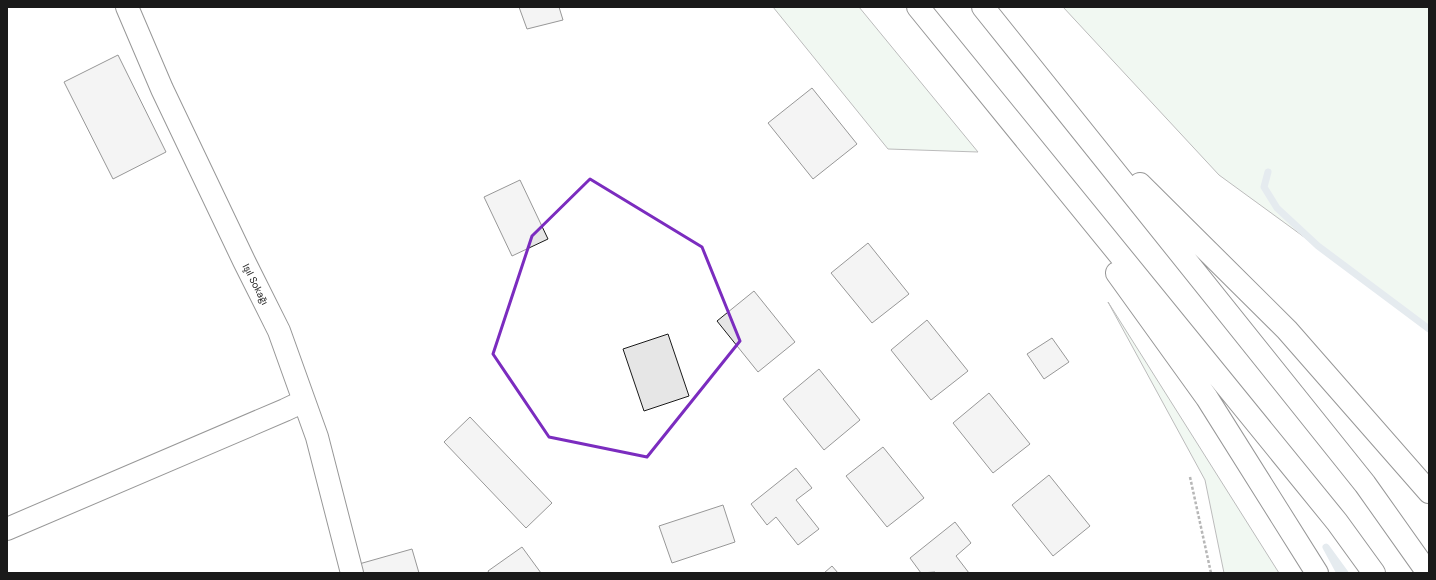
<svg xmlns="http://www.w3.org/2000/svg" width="1436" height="580" viewBox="0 0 1436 580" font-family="'DM Sans',sans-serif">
<rect width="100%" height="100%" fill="#fff"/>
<path fill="#e0efe3" stroke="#6a6a6a" d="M773 7H859L978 152 888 149Z
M1063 7H1429V328L1219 175Z
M1108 302 1279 573H1224L1205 480Z"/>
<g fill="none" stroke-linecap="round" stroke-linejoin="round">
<path stroke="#c6d2dc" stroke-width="7" d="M1268 172 1264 187 1277 208 1318 246 1429 329
M1340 573 1326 547 1345 573"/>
</g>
<path fill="#e6e6e6" stroke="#1a1a1a" d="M519 7H559L563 20 527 29Z
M118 55 166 152 113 179 64 82Z
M812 88 857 144 813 179 768 123Z
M520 180 548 239 512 256 484 197Z
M868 243 909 294 872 323 831 273Z
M754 291 795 342 758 372 717 321Z
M927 320 968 371 931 400 891 350Z
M668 334 689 396 644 411 623 349Z
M1052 338 1069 362 1044 379 1027 354Z
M819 369 860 420 824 450 783 399Z
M989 393 1030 444 993 473 953 423Z
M470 417 552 503 526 528 444 442Z
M883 447 924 498 887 527 846 476Z
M796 468 812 488 796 500 819 529 798 545 776 517 767 525 751 504Z
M1049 475 1090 526 1053 556 1012 505Z
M723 505 735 542 672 563 659 526Z
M955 522 971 543 956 556 969 573H936L935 572 921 573 910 558Z
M522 547 541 573H489L488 571Z
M412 549 419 573H361L359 564Z
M832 566 838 573H824Z"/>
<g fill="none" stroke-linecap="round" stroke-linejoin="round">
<g stroke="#1a1a1a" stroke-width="24">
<path id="minor" d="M127 7 162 89 244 261 279 331 317 437 352 573
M7 529 285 410 304 401"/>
</g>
<g stroke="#1a1a1a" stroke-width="24">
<path id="highway" d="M918 7 1337 522 1374 573
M983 7 1365 484 1428 573
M1140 184 1287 330 1429 492
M1117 273 1207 398 1317 573"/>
</g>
<path stroke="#5f5f5f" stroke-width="2.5" stroke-dasharray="3 2" stroke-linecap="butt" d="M1190 477 1211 573"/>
<use href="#minor" stroke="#fff" stroke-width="22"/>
<use href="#highway" stroke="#fff" stroke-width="22"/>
</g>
<path d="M0 0H1436V580H0ZM590 179 702 247 740 341 647 457 549 437 493 354 532 236Z" fill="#fff" fill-opacity=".55" fill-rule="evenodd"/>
<path fill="none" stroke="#7b2cbf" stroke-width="3" stroke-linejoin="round" d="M590 179 702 247 740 341 647 457 549 437 493 354 532 236Z"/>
<g text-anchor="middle" stroke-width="3" stroke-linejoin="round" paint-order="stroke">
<g font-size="10" fill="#1a1a1a" stroke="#fff">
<text transform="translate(256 284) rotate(63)" y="4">Işıl Sokağı</text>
</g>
</g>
<rect width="1436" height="580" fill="none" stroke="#1a1a1a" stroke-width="16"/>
</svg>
